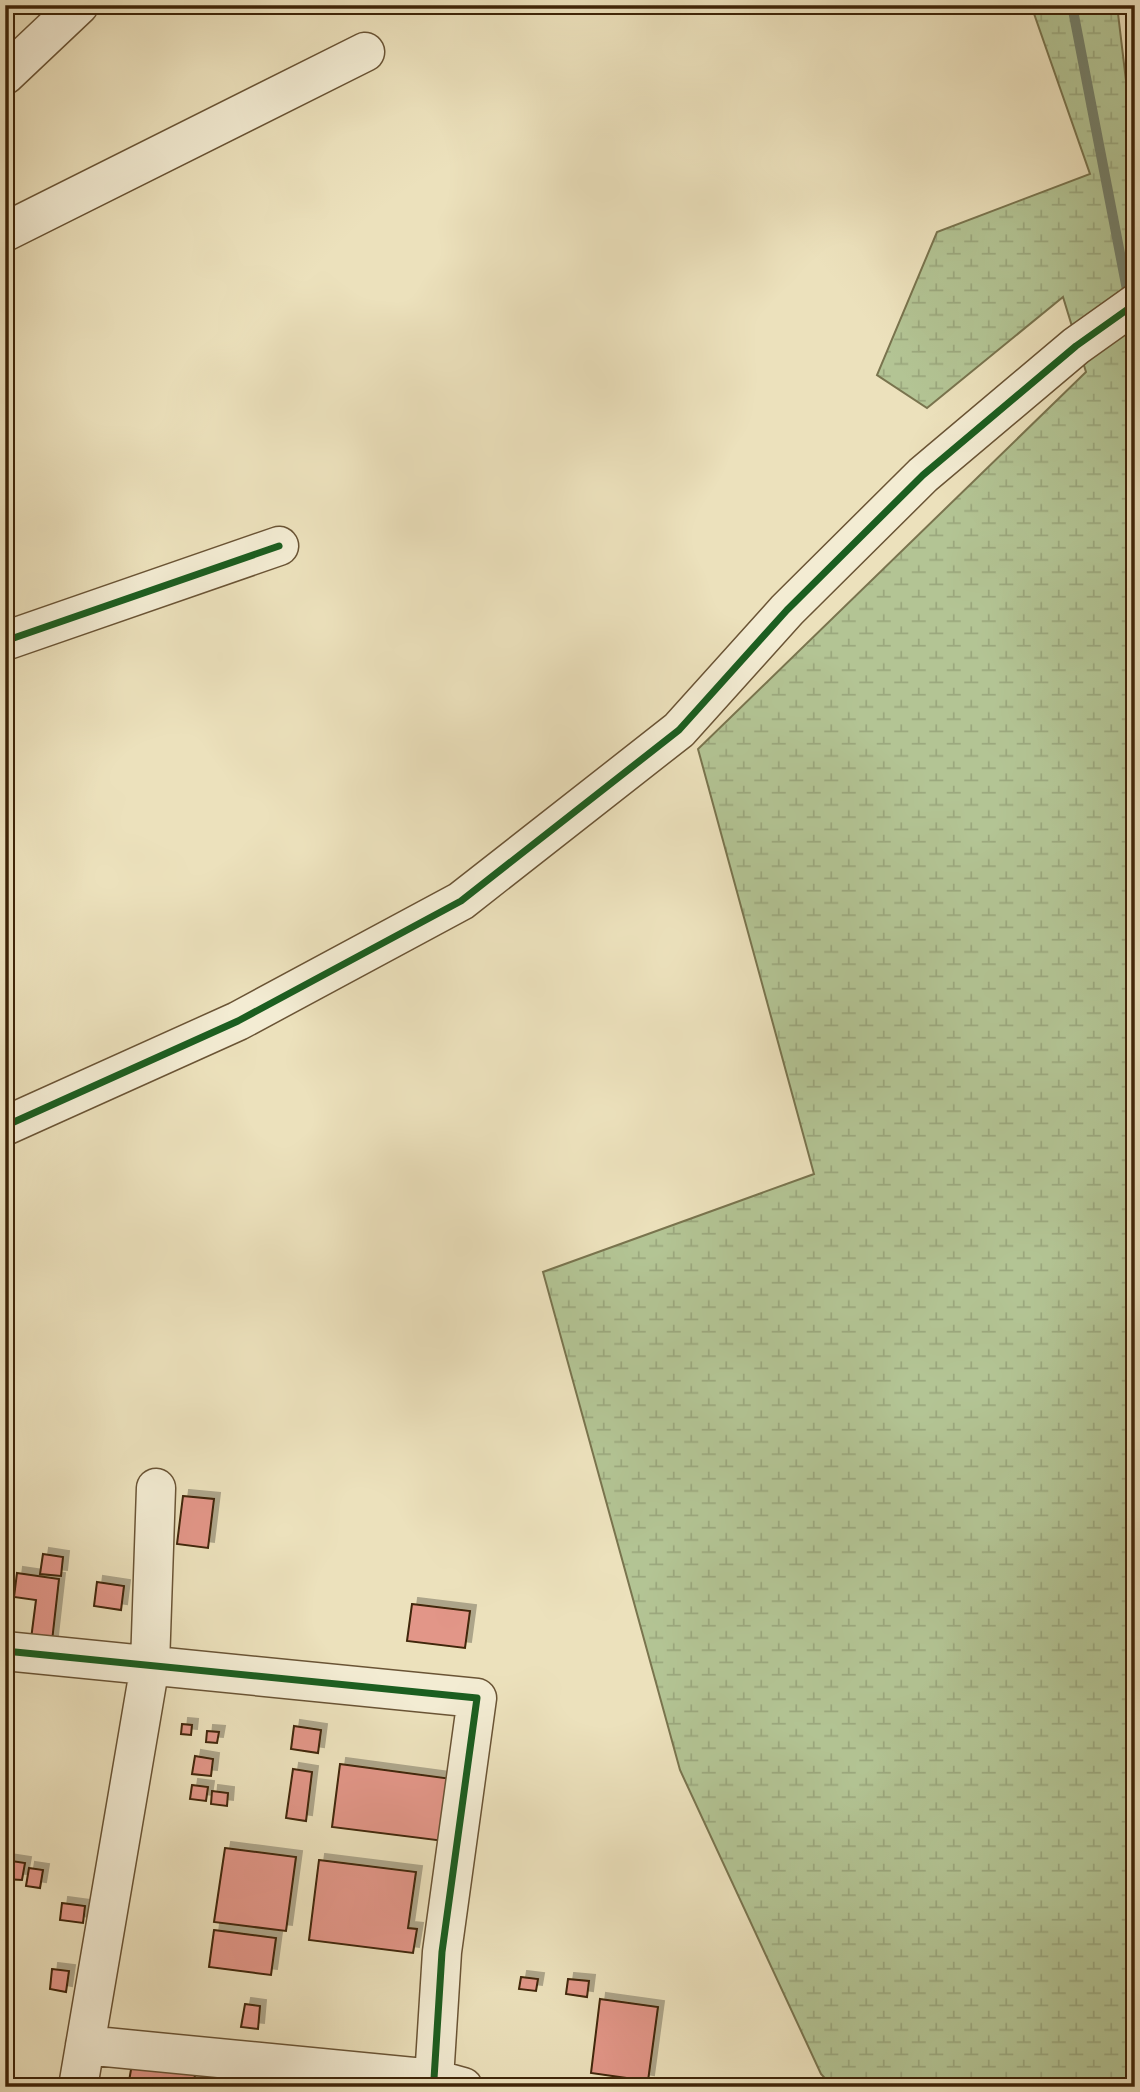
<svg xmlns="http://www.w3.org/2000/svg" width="1140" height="2092" viewBox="0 0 1140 2092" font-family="Cardo,serif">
<defs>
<pattern id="wetland-marsh" width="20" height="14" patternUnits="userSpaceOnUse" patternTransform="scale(1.75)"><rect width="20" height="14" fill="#b3c494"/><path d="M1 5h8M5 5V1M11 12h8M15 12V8" fill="none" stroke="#9ba87e"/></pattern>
<filter id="shadow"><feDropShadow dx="6" dy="-6" stdDeviation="0" flood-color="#0004"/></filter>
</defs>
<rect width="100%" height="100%" fill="#ece1bc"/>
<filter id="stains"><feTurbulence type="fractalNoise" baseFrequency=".00286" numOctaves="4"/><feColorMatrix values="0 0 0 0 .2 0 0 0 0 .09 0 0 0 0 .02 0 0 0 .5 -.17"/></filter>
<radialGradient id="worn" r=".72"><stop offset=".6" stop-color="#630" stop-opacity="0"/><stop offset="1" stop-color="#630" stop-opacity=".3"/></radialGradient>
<path fill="url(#wetland-marsh)" stroke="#79744e" stroke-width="2" d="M1031 5H1117L1127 89 1135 106V2087H833L821 2074 680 1770 543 1272 814 1174 698 749 1086 372 1063 297 927 408 877 375 937 232 1090 174Z"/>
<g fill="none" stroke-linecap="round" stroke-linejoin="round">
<path stroke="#75816c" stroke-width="10" d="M1072 5 1129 300"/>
</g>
<path fill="#e29688" stroke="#3f2508" stroke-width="2" filter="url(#shadow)" d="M183 1496 214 1499 208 1548 177 1544Z
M43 1554 63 1557 61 1576 40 1574Z
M17 1573 59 1579 52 1641 31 1639 36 1600 14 1597Z
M97 1582 124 1586 121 1610 94 1606Z
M412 1604 470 1611 465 1648 407 1641Z
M182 1724 192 1725 191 1735 181 1734Z
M294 1726 321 1730 318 1753 291 1749Z
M207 1731 219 1732 217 1743 206 1742Z
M195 1756 213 1759 211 1776 192 1774Z
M340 1764 452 1779 444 1841 332 1827Z
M293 1769 312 1772 306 1821 286 1818Z
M192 1785 208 1787 206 1801 190 1799Z
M212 1791 228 1793 227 1806 211 1804Z
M225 1848 296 1857 286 1931 214 1922Z
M5 1860 25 1863 22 1880 5 1879Z
M319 1860 416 1872 408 1928 417 1929 413 1953 309 1940Z
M29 1868 43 1870 40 1888 26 1886Z
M62 1903 85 1906 83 1923 60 1920Z
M214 1930 276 1938 271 1975 209 1967Z
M52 1969 69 1971 66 1992 50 1989Z
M521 1977 538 1979 536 1991 519 1989Z
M568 1979 589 1981 587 1997 566 1994Z
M600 1999 658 2007 648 2081 591 2073Z
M245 2004 260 2006 258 2029 241 2027Z
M133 2058 196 2069 193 2087H128Z
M215 2066 235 2068 233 2082 214 2079Z
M253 2069 269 2071 267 2087H251Z
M274 2077 290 2079 289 2087H273Z"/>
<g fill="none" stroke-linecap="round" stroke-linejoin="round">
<g stroke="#6a5435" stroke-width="41">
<path id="minor" d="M5 75 79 5
M5 232 365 52
M5 641 279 546
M5 1126 238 1021 461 901 679 730 787 610 923 475 1076 346 1135 304
M5 1651 477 1698 442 1952 434 2079
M85 2045 434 2079 463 2087
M78 2087 150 1665 156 1488"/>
</g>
<use href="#minor" stroke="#f3ecd3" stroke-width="38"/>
<g stroke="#f3ecd3" stroke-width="11">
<path id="cycleway" d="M5 641 279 546
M5 1126 238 1021 461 901 679 730 787 610 923 475 1076 346 1135 304
M5 1651 477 1698 442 1952 434 2079"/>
</g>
<use href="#cycleway" stroke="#1b5e20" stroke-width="7"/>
</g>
<rect width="1140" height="2092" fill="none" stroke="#ece1bc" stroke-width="28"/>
<rect x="7" y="7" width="1126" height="2078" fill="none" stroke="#3f2508" stroke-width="3.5"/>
<rect x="14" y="14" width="1112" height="2064" fill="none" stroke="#3f2508" stroke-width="2"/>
<rect width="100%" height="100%" filter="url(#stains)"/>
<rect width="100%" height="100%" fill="url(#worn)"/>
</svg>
